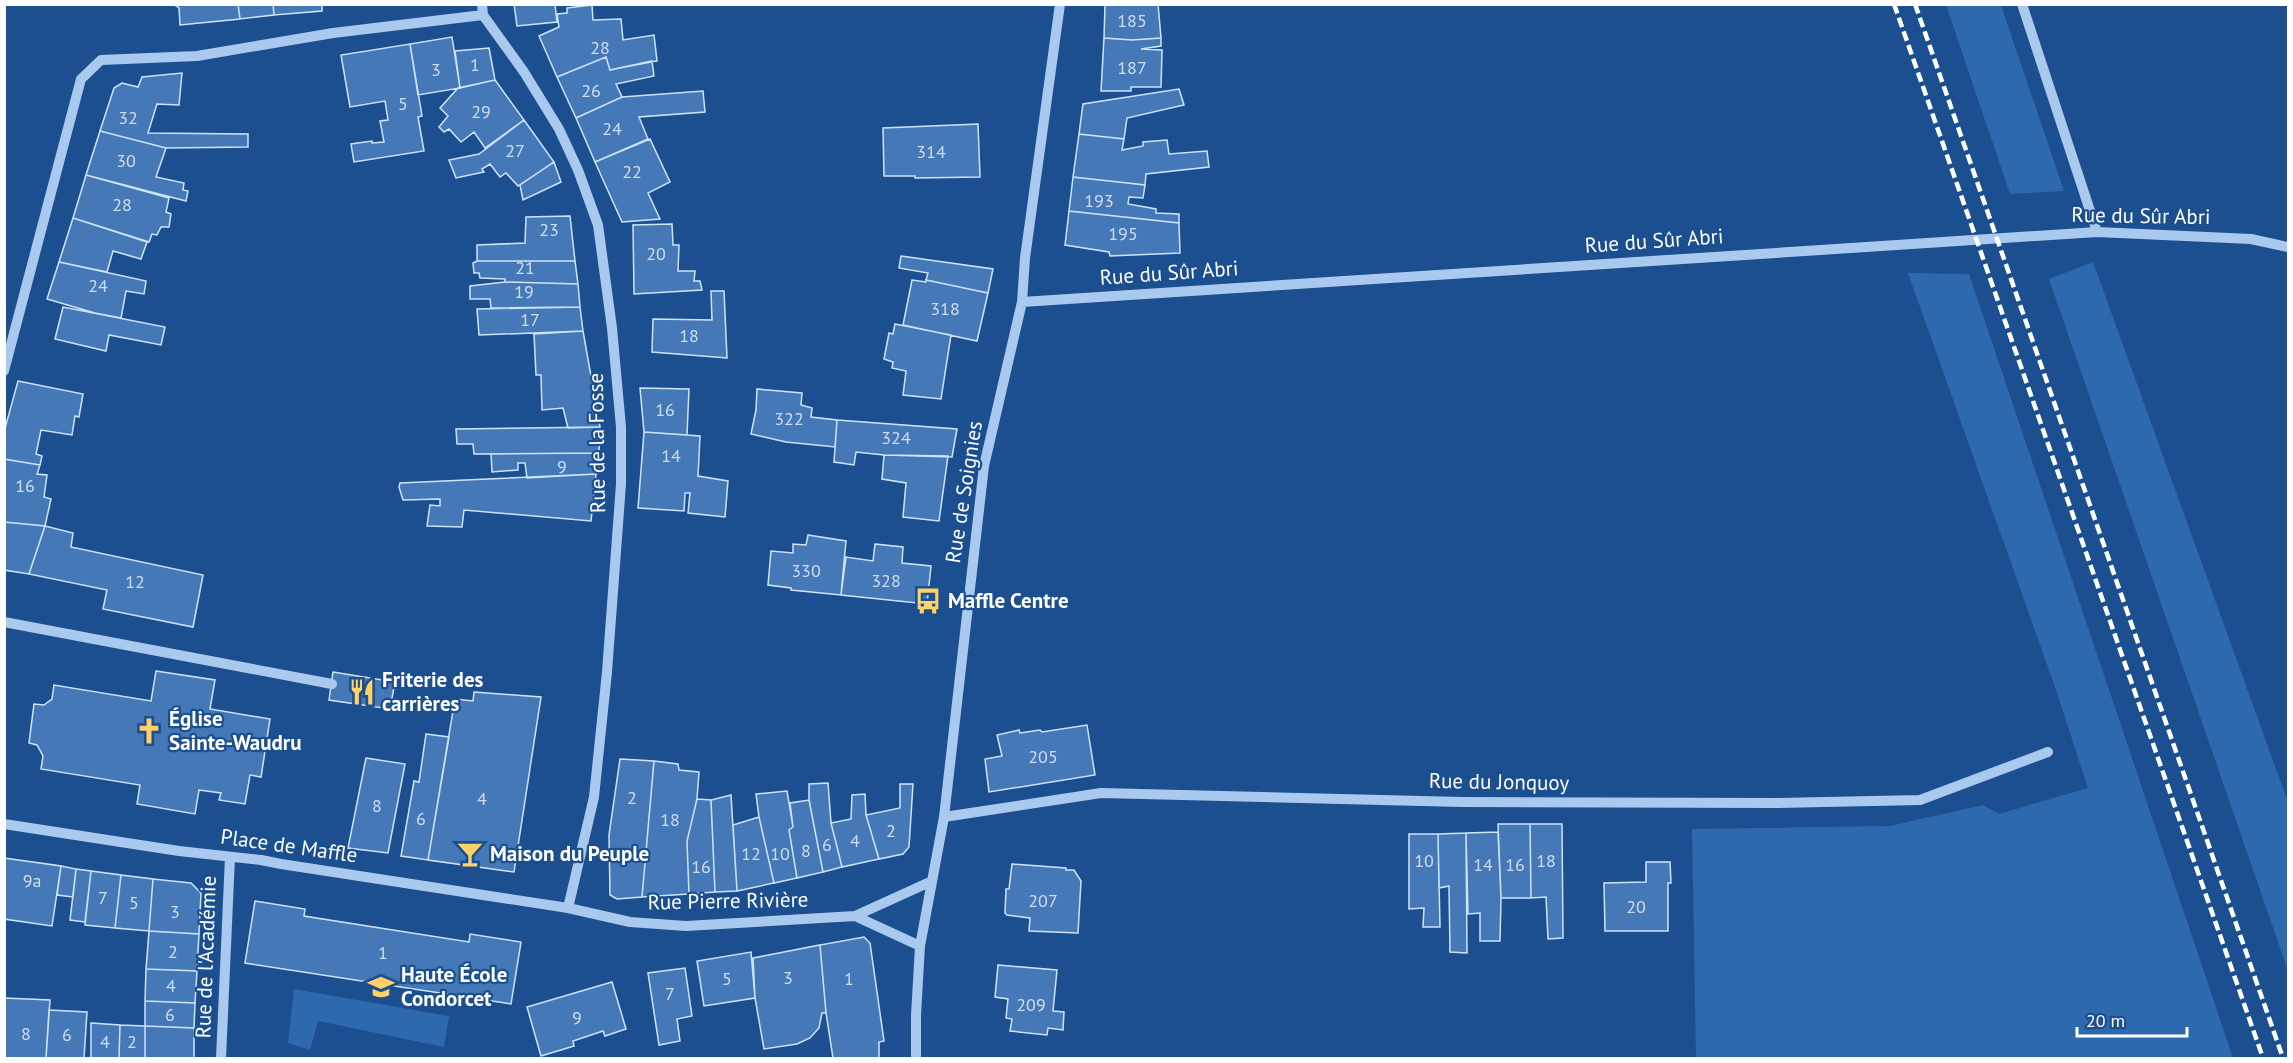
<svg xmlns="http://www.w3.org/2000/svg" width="2293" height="1063" viewBox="0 0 2293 1063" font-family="'PT Sans',sans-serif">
<rect width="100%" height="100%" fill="#1b4f8f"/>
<path fill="#2e69ad" d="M1946 5H2001L2064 191 2010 194Z
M2093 262 2288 802V971L2049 279Z
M1908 273 1969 274 2233 1058H1696L1692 829 1890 826 1983 805 1999 814 2088 788 2055 687Z
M294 989 449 1016 444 1047 318 1021 310 1050 288 1043Z"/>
<path fill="#4478b7" stroke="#cfe3fa" stroke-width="1.5" d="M173 4H238L240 19 180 25 179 8Z
M238 4H273L274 15 240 19Z
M273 4H322V11L274 15Z
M514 4H555L557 22 517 26Z
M1105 4H1158L1161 38 1132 40 1104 38Z
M592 5 593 20 621 19 623 40 654 35 657 61 610 70 606 57 557 77 539 36 559 27 557 14 567 13V8Z
M452 37 460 88 418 95 410 44Z
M1104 38 1132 40 1161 38V46L1141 49 1162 50 1161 87H1131V91H1101Z
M410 44 422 116 418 117 424 151 354 162 351 144 372 141V143L384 142 380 121 388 120 385 101 350 107 341 55Z
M489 48 495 80 460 88 455 51Z
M606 57 610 70 652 61 654 76 616 84 622 97 576 118 557 77Z
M182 73 179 105 157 104 148 133 248 134V147L166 148 100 131 114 88 122 83 138 87 142 77Z
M495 80 524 120 485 148 474 132 461 142 449 129 444 132 439 127 448 116 440 108 458 88Z
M1179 89 1184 105 1127 118 1124 139 1079 134 1083 104Z
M703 91 705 112 639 117 648 139 595 162 576 118 622 97Z
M524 120 554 162 518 186 506 173 500 177 490 164 482 169 484 172 456 178 449 160 479 154Z
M978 124 980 177 915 178V176H884L883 128Z
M100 131 166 148 156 177 184 183 183 190 188 191 186 201 86 175Z
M1079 134 1124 139 1122 150 1143 146V142L1167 140 1169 154 1207 151 1209 167 1146 174 1145 185 1073 177Z
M650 139 670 182 648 193 660 219 622 222 595 162Z
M554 162 561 182 523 200 520 185Z
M86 175 169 198 166 212 171 214 169 227H161L157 235 152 234 149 242 73 218Z
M1073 177 1145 185 1143 198 1129 197 1128 204 1156 209V213L1179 214V223L1069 211Z
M1069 211 1179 223 1180 253 1110 256 1109 252 1065 245Z
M570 216 575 261H477V245L525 243 526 217Z
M73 218 147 242 141 259 113 251 107 272 59 262Z
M672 224 673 245H679L678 271H695L694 281H700L702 290 634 294 633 225Z
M901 256 993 269 988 293 926 280 928 273 899 268Z
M477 261H575L578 284 505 282V279L480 278 479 273H474L473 263Z
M59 262 146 281 144 294 126 291 121 318 95 313 47 299Z
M912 280 926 282V280L988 293 977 341 903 325Z
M505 282 578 284 580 307 491 308 490 299H470V286Z
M711 291H724L727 358 652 352 653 319 712 320Z
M63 307 165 327 161 345 109 335 106 351 55 339Z
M580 307 583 331 479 335 477 309Z
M895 324 951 335 941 399 903 395 906 371 892 368 893 362 884 359 889 333 893 334Z
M583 331 600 427 568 428 563 408 542 410 541 375H536L534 334Z
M18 381 83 394 79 417 75 416 72 435 41 430 36 454 42 456 40 465 4 459V432Z
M640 388 689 389 687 435 644 432Z
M757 389 802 393 801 405 812 408 811 417 837 420 835 447 786 442 751 434 756 410Z
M837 420 957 429 952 457 884 455 856 452 854 465 834 462Z
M600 427 599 453 474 454 473 444H457L456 429Z
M644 432 700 436 698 476 728 481 725 517 688 513 690 493H685L684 511 638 508Z
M599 453V473L596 474 527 478 525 463H518V470L492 472 491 454Z
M884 455 948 456 939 521 903 517 906 483 882 479Z
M4 459 40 465 37 474 47 475 44 497 51 499 45 526 4 522Z
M596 474 591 521 464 510 462 527 427 526 430 505 440 506V499L403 500 399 487 400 483Z
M4 522 45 526 29 574 4 570Z
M45 526 73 533 71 547 203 575 193 627 103 609 107 590 29 574Z
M808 535 846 541 841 595 791 590V588L768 585 771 551 793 553V544L806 545Z
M875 544 903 547 902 563 931 566 927 604 841 595 846 557 873 561Z
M156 671 215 680 210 709 270 719 261 777 250 775 245 804 219 800 221 793 199 790 195 814 137 804 140 785 41 769 43 756 37 745 29 743 34 704 44 705 52 699 54 685 151 701Z
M333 672 395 682 390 709 329 700Z
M474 692 541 697 514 872 428 860 455 699 473 701Z
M1087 725 1095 775 989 792 985 759 1002 756 997 735 1019 730 1020 733 1040 730 1042 732Z
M426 734 449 737 428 860 401 856 414 781 419 782Z
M366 758 405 764 388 853 348 848Z
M620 759 654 761 642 897 617 899 610 895 609 835Z
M654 761 678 764 679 770 699 772 697 799 687 841 689 894 642 897Z
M828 783 831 823 842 867 823 872 809 800V784Z
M900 784H913L909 847 903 854 879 859 866 815 900 808Z
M787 791 793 827 789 830 797 878 774 883 759 817 756 794Z
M865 794 866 815 879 859 842 867 831 823 851 819 852 795Z
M731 795 737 891 715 892 711 800Z
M697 799 711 800 715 892 689 894 687 841Z
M809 800 823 872 797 878 789 830 793 827 790 803Z
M759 817 774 883 737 891 733 825Z
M1498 824H1530L1531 898H1501Z
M1530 824H1562L1563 938 1548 939 1546 897 1531 898Z
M1498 832 1501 898 1500 941H1480V913L1468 914 1466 833Z
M1466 833 1467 953 1450 952 1449 886 1439 888 1438 834Z
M1409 834H1438L1440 927H1423L1424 908 1409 909Z
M4 858 61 866 52 926 4 919Z
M1646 862H1670L1671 883H1668V931H1605L1604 883 1646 882Z
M1012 864 1066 868V870H1074L1081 881 1078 933 1029 931 1030 918 1007 915 1005 913 1006 889H1009Z
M61 866 76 869 73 897 57 895Z
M76 869 91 871 85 922 70 920Z
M91 871 121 875 115 928 85 925Z
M121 875 153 879 149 931 115 928Z
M153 879 191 883 201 893 199 934 149 931Z
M255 901 305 909 304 916 469 942 470 934 521 942 511 1004 245 963Z
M149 931 199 934 197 971 146 969Z
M864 937 870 943 884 1041 879 1042V1058H833L826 1013 820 945Z
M820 945 826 1013H822L819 1028 810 1038 797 1044 764 1049 755 998 753 958Z
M751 952 755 998 704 1006 697 961Z
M998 965 1057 970 1053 1011 1064 1012 1063 1030 1048 1028 1047 1035 1010 1031 1012 1019 1006 1018 1008 999 995 997Z
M685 968 692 1016 677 1019 680 1041 659 1045 648 973Z
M146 969 197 971 195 1003 145 1001Z
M612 982 626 1029 605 1036 603 1031 573 1041 574 1046 541 1056 527 1007Z
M4 998 50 1000 46 1058H4Z
M145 1001 195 1003 194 1028 145 1026Z
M49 1010 87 1012 84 1058H46Z
M91 1023 120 1025 119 1058H91Z
M120 1025 145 1026V1058H119Z
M145 1026 194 1028V1058H145Z"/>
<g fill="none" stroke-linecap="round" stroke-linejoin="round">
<path stroke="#a9c9ee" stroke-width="10" d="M482 4 483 15 524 72 559 129 578 170 598 225 612 328 621 427V484L607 672 594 797 568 908
M2022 4 2097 232
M1022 302 2097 232 2251 239 2288 247
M4 371 81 79 101 60 197 56 333 33 483 15
M4 622 332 684
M944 817 1101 793 1462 802 1775 803 1920 800 2048 752
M4 824 179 851 261 860 281 864 568 908 630 922 686 926 855 916 932 881
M855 916 920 946
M221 1058 230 857
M916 1058V1015L920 946 944 817 984 466 1022 302 1025 258 1060 4"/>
<path stroke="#fff" stroke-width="4.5" stroke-dasharray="10 4.5" stroke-linecap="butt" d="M1894 4 2263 1058
M1915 4 2283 1058"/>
</g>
<defs>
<g id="bus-bare" transform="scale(2.07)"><path d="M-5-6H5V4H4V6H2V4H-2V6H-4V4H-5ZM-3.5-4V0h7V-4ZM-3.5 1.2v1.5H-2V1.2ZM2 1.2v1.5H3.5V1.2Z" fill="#ffd166" stroke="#1b4f8f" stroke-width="2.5" paint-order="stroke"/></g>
<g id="restaurant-bare" transform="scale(2.07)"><path d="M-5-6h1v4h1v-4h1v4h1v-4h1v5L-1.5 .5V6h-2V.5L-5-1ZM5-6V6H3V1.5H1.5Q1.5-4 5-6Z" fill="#ffd166" stroke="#1b4f8f" stroke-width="2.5" paint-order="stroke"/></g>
<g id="church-bare" transform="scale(2.07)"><path d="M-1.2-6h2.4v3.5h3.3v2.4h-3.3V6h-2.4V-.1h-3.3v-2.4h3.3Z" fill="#ffd166" stroke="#1b4f8f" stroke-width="2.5" paint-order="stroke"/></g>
<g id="bar-bare" transform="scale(2.07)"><path d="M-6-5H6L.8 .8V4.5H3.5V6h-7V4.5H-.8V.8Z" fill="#ffd166" stroke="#1b4f8f" stroke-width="2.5" paint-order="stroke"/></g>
<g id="university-bare" transform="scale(2.07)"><path d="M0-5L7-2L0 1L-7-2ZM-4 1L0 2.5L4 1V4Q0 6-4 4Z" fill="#ffd166" stroke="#1b4f8f" stroke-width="2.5" paint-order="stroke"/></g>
</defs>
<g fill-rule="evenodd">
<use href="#bus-bare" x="928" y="601"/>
<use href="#restaurant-bare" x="362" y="692"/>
<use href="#church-bare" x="149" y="731"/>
<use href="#bar-bare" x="470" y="854"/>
<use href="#university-bare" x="381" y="987"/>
</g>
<g text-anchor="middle" stroke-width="4.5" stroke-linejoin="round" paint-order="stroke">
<g font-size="18" fill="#d0dded">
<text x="1132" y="27">185</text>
<text x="600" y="54">28</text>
<text x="475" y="71">1</text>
<text x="1132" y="74">187</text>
<text x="436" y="76">3</text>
<text x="591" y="97">26</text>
<text x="403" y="110">5</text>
<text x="481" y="118">29</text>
<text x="128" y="124">32</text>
<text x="612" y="135">24</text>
<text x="515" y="157">27</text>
<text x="931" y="158">314</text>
<text x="126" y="167">30</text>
<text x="632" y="178">22</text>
<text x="1099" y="207">193</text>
<text x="122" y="211">28</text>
<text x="549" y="236">23</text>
<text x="1123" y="240">195</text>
<text x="656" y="260">20</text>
<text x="525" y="274">21</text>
<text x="98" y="292">24</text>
<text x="524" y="298">19</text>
<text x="945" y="315">318</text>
<text x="530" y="326">17</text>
<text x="689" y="342">18</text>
<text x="665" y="416">16</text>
<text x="789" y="425">322</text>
<text x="896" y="444">324</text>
<text x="671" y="462">14</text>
<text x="562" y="473">9</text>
<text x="25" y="492">16</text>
<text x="806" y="577">330</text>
<text x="886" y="587">328</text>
<text x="135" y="588">12</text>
<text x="1043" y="763">205</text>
<text x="632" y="804">2</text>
<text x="482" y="805">4</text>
<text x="377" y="812">8</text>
<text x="421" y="825">6</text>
<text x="670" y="826">18</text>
<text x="891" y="837">2</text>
<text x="855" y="847">4</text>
<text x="827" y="851">6</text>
<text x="806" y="857">8</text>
<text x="751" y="860">12</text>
<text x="780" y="860">10</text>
<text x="1424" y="867">10</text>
<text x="1546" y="867">18</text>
<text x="1483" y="871">14</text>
<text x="1515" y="871">16</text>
<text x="701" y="873">16</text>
<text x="32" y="887">9a</text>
<text x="103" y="904">7</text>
<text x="1043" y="907">207</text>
<text x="134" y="909">5</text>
<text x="1636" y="913">20</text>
<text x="175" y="918">3</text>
<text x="173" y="958">2</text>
<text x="383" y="959">1</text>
<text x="788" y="984">3</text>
<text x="727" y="985">5</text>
<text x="849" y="985">1</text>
<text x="171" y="992">4</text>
<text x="670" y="1000">7</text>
<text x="1031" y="1011">209</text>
<text x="170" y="1021">6</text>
<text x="577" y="1024">9</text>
<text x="26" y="1040">8</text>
<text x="67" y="1041">6</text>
<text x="105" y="1048">4</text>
<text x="132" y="1048">2</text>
</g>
<g font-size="21" fill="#fff" stroke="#1b4f8f">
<text transform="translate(2141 216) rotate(1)" y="7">Rue du Sûr Abri</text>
<text transform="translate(1654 241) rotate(-4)" y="7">Rue du Sûr Abri</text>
<text transform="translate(1169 273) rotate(-4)" y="7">Rue du Sûr Abri</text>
<text transform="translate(597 443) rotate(-91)" y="7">Rue de la Fosse</text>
<text transform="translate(964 492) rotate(-81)" y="7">Rue de Soignies</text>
<text transform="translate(1499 782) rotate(1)" y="7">Rue du Jonquoy</text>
<text transform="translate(289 846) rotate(8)" y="7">Place de Maffle</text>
<text transform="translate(728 901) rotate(-1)" y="7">Rue Pierre Rivière</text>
<text transform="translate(206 957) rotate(-88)" y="7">Rue de l'Académie</text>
</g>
<g font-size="21" font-weight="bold" fill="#fff" stroke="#1b4f8f" text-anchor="start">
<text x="948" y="608">Maffle Centre</text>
<text x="382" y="687">Friterie des<tspan x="382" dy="24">carrières</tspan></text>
<text x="169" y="726">Église<tspan x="169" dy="24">Sainte-Waudru</tspan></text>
<text x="490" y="861">Maison du Peuple</text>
<text x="401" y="982">Haute École<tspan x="401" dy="24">Condorcet</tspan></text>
</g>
</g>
<rect width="2293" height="1063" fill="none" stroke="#ffffff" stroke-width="12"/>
<path d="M2077 1027v9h110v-9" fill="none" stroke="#ffffff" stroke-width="3"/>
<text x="2086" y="1027" font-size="18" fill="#ffffff" stroke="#1b4f8f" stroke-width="4.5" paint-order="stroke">20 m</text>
</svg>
